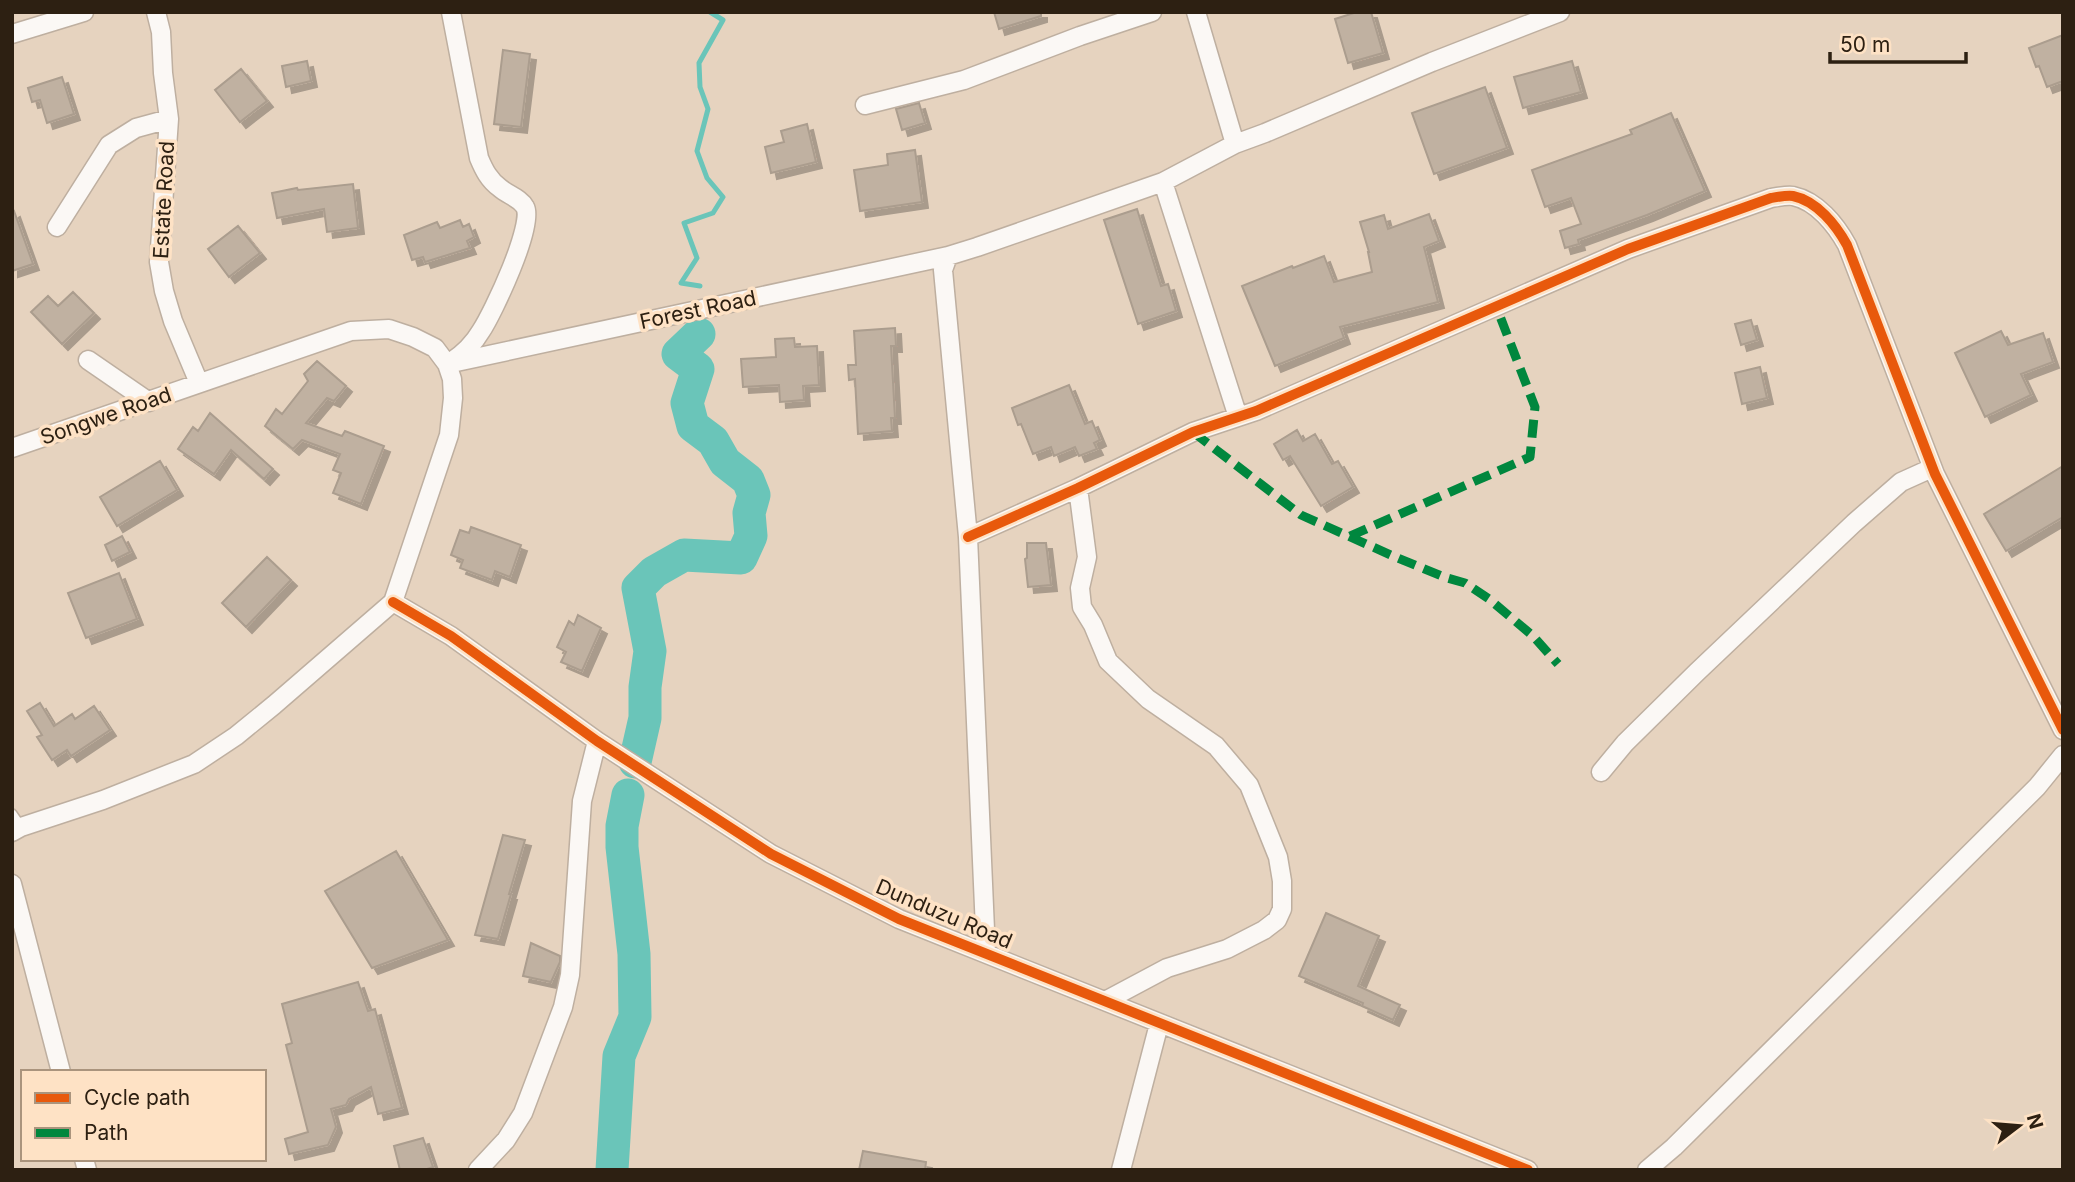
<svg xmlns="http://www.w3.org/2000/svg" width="2075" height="1182" viewBox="0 0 2075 1182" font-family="Inter,sans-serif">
<defs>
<filter id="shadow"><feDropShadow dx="6" dy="6" stdDeviation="0" flood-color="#0004"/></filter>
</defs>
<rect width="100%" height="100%" fill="#e6d3bf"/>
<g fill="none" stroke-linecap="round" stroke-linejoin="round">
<path stroke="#6ac5b9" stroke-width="5" d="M700 286 681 283 697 258 684 223 713 213 723 197 707 178 697 151 708 109 700 87 699 63 723 20 710 12"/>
<path stroke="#6ac5b9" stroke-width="33" d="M635 762 645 718V687L650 651 638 588 654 572 684 555 741 558 751 536 749 513 754 495 748 480 725 462 713 441 693 426 687 403 698 369 678 354 699 334
M612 1170 619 1056 635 1017 634 954 622 847V826L628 795"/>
</g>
<path fill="#c0b1a1" stroke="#ab9d8e" stroke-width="2" filter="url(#shadow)" d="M994 12H1041V16L999 29Z
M1357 12H1371L1383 53 1348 63 1335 19Z
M2063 35V81L2047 87 2039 66 2036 67 2029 48Z
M503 50 530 54 521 127 494 124Z
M307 61 311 81 286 87 282 66Z
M1572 61 1581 92 1523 108 1514 77Z
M241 69 267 101 240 122 215 90Z
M62 77 74 114 47 123 40 100 32 102 28 88Z
M1485 87 1507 148 1434 174 1412 113Z
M919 103 925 123 902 130 896 109Z
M1671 113 1705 191 1647 215 1578 240 1579 244 1565 248 1560 231 1581 224 1571 198 1545 207 1532 170 1632 134 1630 130Z
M807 124 816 162 771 173 765 147 784 142 781 131Z
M915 150 922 202 860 211 854 170 888 165 887 154Z
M353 184 358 228 327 232 324 209 277 218 272 193 297 188 298 190Z
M1137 209 1161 286 1168 284 1176 311 1138 324 1104 220Z
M14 211 33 264 12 271V212Z
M1429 214 1439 241 1424 247 1438 302 1340 327 1344 338 1275 366 1242 286 1292 266 1293 268 1324 256 1334 282 1372 272 1368 252H1369L1360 222 1384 215 1388 229Z
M460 220 463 227 469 224 474 237 467 241 470 248 425 262 423 257 412 260 404 235 437 222 440 228Z
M238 226 260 253 229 277 208 249Z
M73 292 94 313 62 344 31 312 48 296 58 306Z
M1751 320 1757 340 1741 345 1735 324Z
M895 328 896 346H891L895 418H891L892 431 858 434 855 379 849 380 848 365H856L854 331Z
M2001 331 2008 345 2043 333 2053 362 2021 374 2031 395 1985 417 1955 353Z
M794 338 795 347 817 346 819 385 803 386 804 400 780 402 779 385 743 387 741 359 776 357 775 339Z
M317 361 346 386 334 401 327 398 306 423 342 436 345 431 384 446 361 504 333 493 341 473 333 470 340 454 302 440 293 449 265 426 276 409 282 414 308 381 304 374Z
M1760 367 1767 398 1742 404 1735 373Z
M1069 385 1085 424 1092 421 1100 440 1094 443 1097 449 1079 456 1075 447 1054 456 1051 447 1033 454 1021 424 1018 425 1012 408Z
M210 413 273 469 264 479 231 450 214 474 178 449 193 427 198 431Z
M1297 430 1303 441 1315 434 1332 464 1338 461 1353 487 1321 506 1290 456 1283 460 1274 444Z
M160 461 177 490 117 526 100 497Z
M2063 466V517L2006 551 1984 514Z
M471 527 521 545 510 577 495 571 492 580 460 568 463 560 451 555 460 530 469 533Z
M122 536 130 552 112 561 105 545Z
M1027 543H1046L1051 585 1028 587 1025 559 1027 558Z
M267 557 291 580 246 627 222 603Z
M119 573 137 619 86 638 68 593Z
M578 615 601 628 582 671 561 662 566 652 557 647 569 621 574 625Z
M40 703 54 726 72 714 75 719 94 706 110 730 71 756 67 750 52 760 37 737 42 735 27 711Z
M503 835 525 840 509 894H511L498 939 475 935Z
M396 851 448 940 372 968 325 891Z
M1326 913 1379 936 1358 986 1400 1005 1393 1020 1362 1006 1363 1003 1299 976Z
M531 943 560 956V962L551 982 523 976Z
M358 982 368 1011 375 1009 402 1108 378 1114 371 1087 349 1099 346 1105 331 1109 336 1127 328 1145 289 1154 285 1139 308 1132 286 1045 292 1043 282 1004Z
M423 1138 433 1167 424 1170H400L394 1146Z
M863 1151 926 1162 925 1170H859Z"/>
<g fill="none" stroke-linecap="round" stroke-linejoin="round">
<g stroke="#beafa0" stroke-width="12">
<path id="service" d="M12 814 21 827"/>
</g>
<g stroke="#beafa0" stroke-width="21">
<path id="minor" d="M156 12 161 32 163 73 169 119 159 262 164 291 173 321 199 383
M451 12 479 158C484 170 489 180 500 188 508 195 520 198 525 207 535 224 493 313 481 331 474 343 463 354 451 362
M1196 12 1235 144
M12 34 84 12
M865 105 964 80 1080 36 1152 12
M1163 182 1238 417
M57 227 109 145 136 128 169 119
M948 256 943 270 968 537 986 953
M88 360 149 402
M447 364 948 256 977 247 1163 182 1235 144 1265 133 1432 62 1560 12
M12 448 351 331 389 329 413 337 435 348 447 364 452 379 453 398 449 435 393 602 274 705 236 736 194 764 103 800 21 827 12 832
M1078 488 1087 557 1080 588 1082 607 1093 625 1108 661 1148 699 1216 746 1249 785 1278 857 1282 881V909L1277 920 1264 930 1227 949 1167 968 1107 1000
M968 537 1078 488 1193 432 1256 411 1628 249 1771 198C1777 197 1787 195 1793 196 1817 201 1836 225 1847 245L1935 474 2063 730
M393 602 451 636 597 741 771 854 899 919 1528 1170
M1601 772 1625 743 1697 672 1854 523 1901 482 1932 468
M12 884 61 1072
M84 1159 87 1170
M478 1170 506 1140 523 1113 563 1007 570 975 582 801 597 741
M1121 1170 1159 1024
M1647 1170 1674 1147 2037 787 2063 755"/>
</g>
<use href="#service" stroke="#fbf8f5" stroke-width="9"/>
<use href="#minor" stroke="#fbf8f5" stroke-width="18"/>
<path stroke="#00873e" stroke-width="9" stroke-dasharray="18 9" stroke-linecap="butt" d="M1193 432 1301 515 1393 556 1444 577 1465 583 1489 599 1533 636 1558 664
M1350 536 1530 457 1535 407 1496 306"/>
<g stroke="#fee2c5" stroke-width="15">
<path id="cycleway" d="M968 537 1078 488 1193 432 1256 411 1628 249 1771 198C1777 197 1787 195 1793 196 1817 201 1836 225 1847 245L1935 474 2063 730
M393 602 451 636 597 741 771 854 899 919 1528 1170"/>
</g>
<use href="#cycleway" stroke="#e8590c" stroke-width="10"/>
</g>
<g text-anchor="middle" stroke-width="7" stroke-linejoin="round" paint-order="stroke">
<g font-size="21" fill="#2d2012" stroke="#fee2c5">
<text transform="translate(164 200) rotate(-87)" y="7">Estate Road</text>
<text transform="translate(698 310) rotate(-12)" y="7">Forest Road</text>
<text transform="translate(106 416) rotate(-19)" y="7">Songwe Road</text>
<text transform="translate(944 914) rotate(23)" y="7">Dunduzu Road</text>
</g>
</g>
<rect width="2075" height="1182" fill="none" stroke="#2d2012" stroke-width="28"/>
<rect x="21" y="1070" width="245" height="91" fill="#fee2c5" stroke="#aa947d" stroke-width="2"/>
<rect x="35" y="1093" width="35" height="10" fill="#e8590c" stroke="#aa947d" stroke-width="2"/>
<text x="84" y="1105" font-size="21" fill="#2d2012">Cycle path</text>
<rect x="35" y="1128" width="35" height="10" fill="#00873e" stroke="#aa947d" stroke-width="2"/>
<text x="84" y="1140" font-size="21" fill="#2d2012">Path</text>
<g transform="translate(2019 1126) rotate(74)" stroke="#fee2c5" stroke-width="5" paint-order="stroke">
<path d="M0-5L12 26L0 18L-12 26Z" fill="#2d2012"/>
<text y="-10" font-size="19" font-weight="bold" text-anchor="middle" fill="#2d2012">N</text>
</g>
<path d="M1830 52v10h136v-10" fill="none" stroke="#2d2012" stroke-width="3.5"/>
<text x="1840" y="52" font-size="21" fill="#2d2012" stroke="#fee2c5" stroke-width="5" paint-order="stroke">50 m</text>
</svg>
